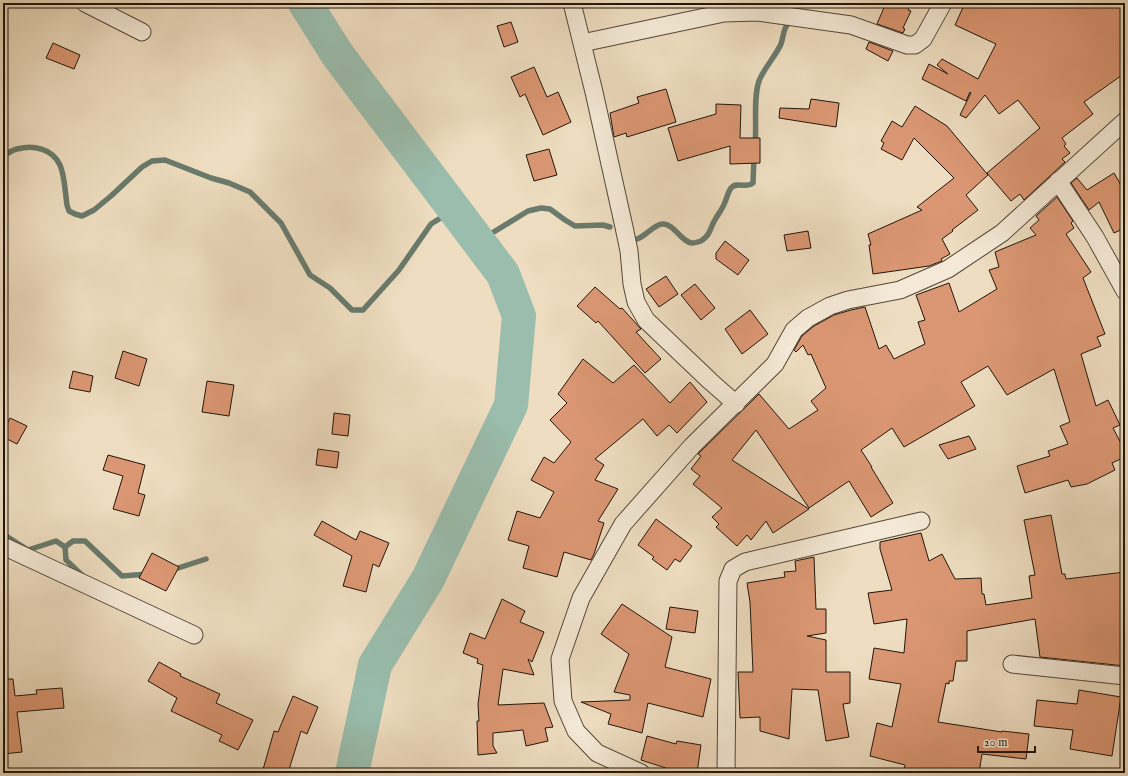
<svg xmlns="http://www.w3.org/2000/svg" width="1128" height="776" viewBox="0 0 1128 776" font-family="'IM FELL English',serif">
<rect width="100%" height="100%" fill="#eeddc0"/>
<filter id="stains"><feTurbulence type="fractalNoise" baseFrequency=".005" numOctaves="4"/><feColorMatrix values="0 0 0 0 .2 0 0 0 0 .09 0 0 0 0 .02 0 0 0 .5 -.17"/></filter>
<radialGradient id="worn" r=".72"><stop offset=".6" stop-color="#630" stop-opacity="0"/><stop offset="1" stop-color="#630" stop-opacity=".3"/></radialGradient>
<g fill="none" stroke-linecap="round" stroke-linejoin="round">
<path stroke="#6a7a6c" stroke-width="5.5" d="M755 145C757 126 753 98 759 81 764 68 775 57 781 44 784 35 783 26 792 20
M3 156C7 154 12 150 17 149 33 145 52 148 60 165 65 177 65 192 67 205L69 211 75 214 82 216 94 210 111 196 142 167 152 161 165 160 211 178 229 183 250 192 281 223 310 275 330 288 352 310H363L399 270 431 224 455 209
M479 241 528 211 541 208 550 209 565 220 575 226 603 225 610 227
M630 241C644 240 652 225 662 224 674 223 681 242 692 243 695 243 698 242 701 241 711 235 710 227 716 218 719 213 723 208 725 202 727 198 728 192 731 188 737 181 746 189 753 183L754 156
M3 534 28 550 56 541 65 547
M65 547 73 541H85L122 576 148 574
M65 547 66 560 84 577
M172 570 206 559"/>
<path stroke="#9abdad" stroke-width="34" d="M305 3 337 54 503 274 519 316 511 405 428 579 375 665 352 773"/>
</g>
<path fill="#db9773" stroke="#21150b" d="M886 3H912L908 10 911 11 903 28 905 29 903 33 877 24Z
M965 3H1121L1125 8V73L1084 102 1093 114 1062 138 1066 144 1064 146 1070 153 1062 159 1065 162 1024 200 1020 194 1011 201 987 173 1040 128 1018 100 999 114 985 95 966 118 960 115 971 93 970 92 966 101 922 79 929 64 948 74 937 65 942 59 978 79 996 44 955 25Z
M511 22 518 42 504 47 497 26Z
M869 42 893 51 888 61 866 49Z
M53 43 80 55 74 69 46 58Z
M534 67 547 97 558 92 571 122 543 135 525 94 520 97 511 77Z
M666 89 676 122 627 137 626 133 614 137 610 113 639 103 637 97Z
M811 99 839 103 836 127 779 118 780 108 809 109Z
M716 104 741 105 740 138H760V163L730 164V146L678 161 668 128 716 114Z
M915 106 947 126 988 175 966 195 978 210 952 230 953 231 942 239 950 254 941 259 942 261 929 266 873 274 869 245H871L868 234 922 210 917 207 954 178 914 138 902 160 881 149 884 143 881 141 892 121 902 127Z
M549 149 557 175 534 181 526 155Z
M1114 173 1125 192V228L1114 233 1099 202 1089 210 1071 183 1077 178 1087 190Z
M1057 197 1073 221 1071 223 1074 228 1066 234 1091 272 1083 278 1105 334 1097 337 1101 346 1081 354 1096 406 1108 400 1120 425 1113 428 1125 451V457L1112 463 1115 470 1087 484 1071 487 1068 480 1025 493 1017 466 1050 456 1048 451 1068 444 1060 426 1070 422 1054 369 1007 395 988 366 961 382 975 406 904 447 892 428 861 450 872 467H871L893 503 871 517 849 481 809 508 756 430 732 460 809 509 773 533 766 521 751 540 747 535 737 546 716 527 719 524 712 517 722 508 693 484 700 476 691 469 701 456 698 454 759 394 789 429 818 410 811 401 826 388 811 354 808 355 803 345 796 352 794 350 802 336 814 326 834 315 851 310 865 307 879 349 886 345 894 359 925 344 918 322 925 320 916 295 949 283 959 312 997 289 989 270 999 267 995 252 1036 235 1030 228 1039 220 1036 216Z
M808 231 811 248 787 251 784 235Z
M725 241 749 260 738 275 716 259V253Z
M666 276 678 294 659 307 646 289Z
M695 284 715 308 701 320 681 295Z
M595 287 620 309 622 308 641 329 636 332 661 359 645 373 598 321 596 323 577 306Z
M750 310 768 334 742 354 725 329Z
M123 351 147 359 139 386 115 378Z
M583 359 613 383 634 365 670 403 690 382 707 402 677 433 669 425 657 436 643 419 595 459 604 465 595 480 618 489 598 521 604 523 594 554 591 560 564 552 557 577 523 568 529 546 508 540 517 511 540 518 554 492 531 480 544 457 554 463 571 442 550 420 567 403 558 394Z
M73 371 93 376 90 392 69 388Z
M207 381 234 385 229 416 202 412Z
M334 413 350 415 348 436 332 434Z
M10 418 27 426 17 444 3 437V432Z
M969 436 976 449 948 459 939 445Z
M318 449 339 452 337 468 316 465Z
M108 455 145 465 138 493 145 495 139 516 113 509 123 476 103 470Z
M1051 515 1062 574H1065L1066 579 1125 572V666L1040 657 1035 619 967 631V661H956L953 681H949V684L946 683 938 722 1002 732V731L1029 734 1026 759 982 754 979 773H904L905 765 870 756 877 723 892 727 901 684 869 679 874 648 904 653 907 619 874 624 868 593 892 590 880 549V542L921 533 929 561 942 554 955 579 981 578 982 594H984L986 605 1032 598 1029 576 1035 575 1024 520Z
M656 519 692 546 680 562 675 559 667 570 652 559 654 557 638 545Z
M322 521 356 540 360 531 389 543 379 567 373 564 366 592 343 586 352 556 314 535Z
M152 553 179 567 166 591 139 578Z
M814 557 816 609H826V633L807 636 826 640V672H850V703L843 704 849 737 826 741 818 690 792 689 789 739 760 731V717L740 718 738 672H753L750 602 747 583 785 577 784 572 796 571 795 561Z
M502 599 525 611 520 622 544 632 532 662 528 659 534 675 503 669 498 705 544 703 553 727 545 728 548 741 526 746 523 730 493 733V746L497 753 478 755 477 721H479L478 704 483 665 477 663 478 659 463 653 470 633 485 639Z
M622 604 672 637 665 667 711 679 703 717 648 703 642 733 608 724 611 714 581 702 630 700V695L614 692 629 654 601 634Z
M670 607 698 611 695 633 666 629Z
M159 662 181 674 180 676 220 694 216 703 253 720 238 750 219 741 222 735 171 711 177 698 148 681Z
M3 679H13L15 696 37 694 36 690 62 688 64 708 17 712 22 752 3 754Z
M1079 690 1121 697 1112 756 1070 749 1073 730 1034 726 1037 700 1077 704Z
M293 696 318 707 307 734 301 731 288 773H262L274 731 278 732Z
M647 736 676 744 677 741 701 745 697 773H671L672 770 641 760Z"/>
<g fill="none" stroke-linecap="round" stroke-linejoin="round">
<g stroke="#544738" stroke-width="19">
<path id="street" d="M85 3 142 32
M572 3 594 92 624 227 629 251 632 284 636 302 646 320 710 381 736 404
M582 43 724 13 758 12 851 25 907 45H915L923 39 943 3
M1058 181 1095 237 1125 291
M3 546 194 635
M1012 664 1125 676
M641 773 597 753 576 731 563 701 560 659 581 598 623 524 692 446 775 364 794 330 808 318 830 306 848 300 900 290 948 269 1002 233 1125 121
M726 773 728 581 733 569 745 562 921 521"/>
</g>
<use href="#street" stroke="#f4e9d6" stroke-width="17"/>
</g>
<rect width="1128" height="776" fill="none" stroke="#eeddc0" stroke-width="16"/>
<rect x="4" y="4" width="1120" height="768" fill="none" stroke="#21150b" stroke-width="2"/>
<rect x="8" y="8" width="1112" height="760" fill="none" stroke="#21150b"/>
<path d="M978 746v6h57v-6" fill="none" stroke="#21150b" stroke-width="2"/>
<text x="984" y="746" font-size="12" fill="#21150b" stroke="#f4e9d6" stroke-width="3" paint-order="stroke">20 m</text>
<rect width="100%" height="100%" filter="url(#stains)"/>
<rect width="100%" height="100%" fill="url(#worn)"/>
</svg>
